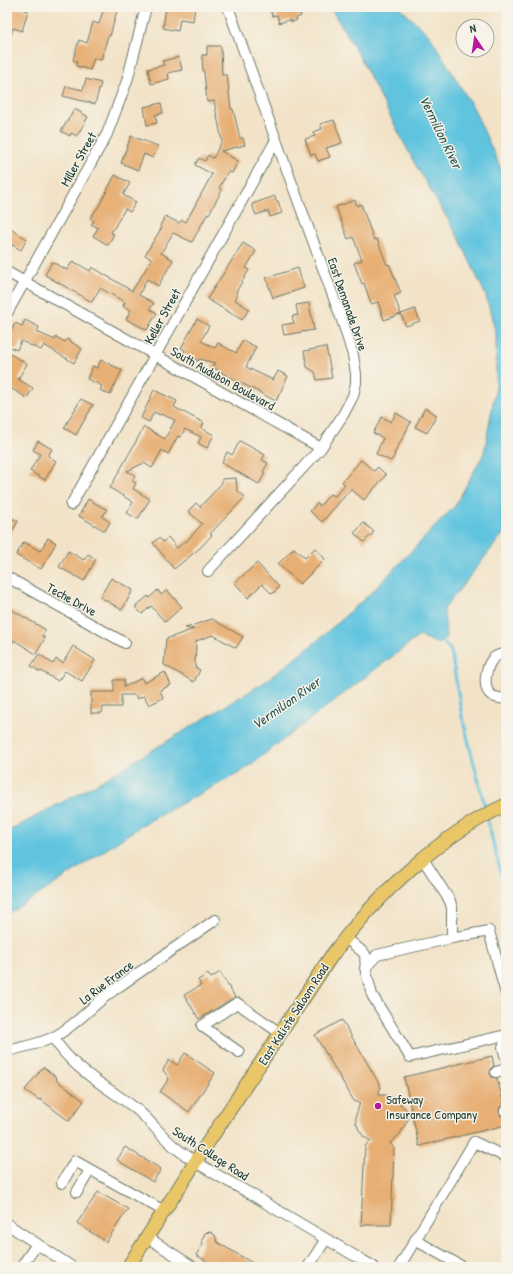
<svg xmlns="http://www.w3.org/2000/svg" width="513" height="1274" viewBox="0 0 513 1274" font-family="'Patrick Hand',sans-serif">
<rect width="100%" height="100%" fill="#f7f3e8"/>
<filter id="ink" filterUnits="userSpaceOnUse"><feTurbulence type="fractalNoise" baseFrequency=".025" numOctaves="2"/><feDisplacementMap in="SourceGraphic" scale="8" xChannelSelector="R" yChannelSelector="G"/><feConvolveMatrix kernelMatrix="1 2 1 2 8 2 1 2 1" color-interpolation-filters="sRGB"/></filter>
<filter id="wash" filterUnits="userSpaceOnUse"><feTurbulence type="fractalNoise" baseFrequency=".012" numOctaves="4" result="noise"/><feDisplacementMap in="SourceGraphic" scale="16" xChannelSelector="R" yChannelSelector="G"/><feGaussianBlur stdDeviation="0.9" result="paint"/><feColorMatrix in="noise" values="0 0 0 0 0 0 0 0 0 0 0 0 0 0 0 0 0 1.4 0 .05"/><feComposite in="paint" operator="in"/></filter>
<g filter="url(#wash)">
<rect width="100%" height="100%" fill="#f2e3c8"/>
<path fill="#61c4df" stroke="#40808a" d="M330 7H399L430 36 474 109 506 180V530L444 609 446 637 439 644 419 636 241 772 145 823 46 890 7 914V832L98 783 265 682 317 641 372 592 455 506 484 453 496 386V334L486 296 460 240 415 164 356 50Z"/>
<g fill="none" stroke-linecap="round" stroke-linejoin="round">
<path stroke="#61c4df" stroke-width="3" d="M440 638 451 651 462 716 486 811
M487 818 506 894"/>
</g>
<g id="blocks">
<path fill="#e7af73" d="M7 7H15L28 11 22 31 13 28 9 43H7Z
M104 7H118L110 36H108L101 60 94 58 90 70 76 66 77 62 73 60 79 40 87 43 93 22 99 24Z
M166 7H195L193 21 180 19 178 31 163 28Z
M270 7H298L301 16 296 18 297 20 292 22 289 20 279 23 277 15 272 16Z
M207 46H221L222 75H227L231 109H233L240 138H243L245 145 221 151 238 161 232 173 228 172 219 188 222 190 209 214 208 213 192 242 173 233 161 253 173 260 158 286 147 279 139 295 154 303 150 309 157 313 147 330 126 319 131 310 123 306 125 302 100 288 92 302 45 275 52 262 67 270 73 261 90 271 92 267 132 291 152 259 145 255 162 227 160 226 165 216 179 223 182 220 186 222 212 174 195 165 199 158 205 161 208 155 213 158 222 141 214 101 207 102 204 72H203L202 55H207Z
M179 57 182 70 168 73 169 79 151 84 148 69 164 65 162 61Z
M86 79 101 83 95 104 63 96 66 86 83 90Z
M161 103 163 113 155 115 157 123 147 125 144 107Z
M75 109 88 117 77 136 71 133 70 136 61 131Z
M334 120 342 143 326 148 330 157 318 161 315 154 311 155 305 139 315 136 313 132 322 129 320 124Z
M131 136 158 146 153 158 144 154 138 170 121 163Z
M115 175 130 183 123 195 136 202 130 212 125 209 111 233 114 234 108 245 93 236 98 228 91 224 94 221 90 218 99 206Z
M275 196 276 201H278L282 213 270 217 268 211 256 215 252 204Z
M355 200 357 206 361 204 374 240 377 239 387 265 389 264 401 293 394 296 401 314 384 320 378 302 371 304 364 283 362 284 354 263 362 260 353 237 348 239 336 207Z
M7 227 27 239 21 250 7 242Z
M243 243 256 251 246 268 249 270 236 292 238 294 235 300 249 309 242 320 207 299Z
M298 268 304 288 273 298 266 278Z
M309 303 314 330 284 335 282 325 294 323 292 316 298 315 296 305Z
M415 309 420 321 406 326 401 314Z
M197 319 209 326 201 341 215 348 218 343 236 353 243 340 256 347 246 367 273 380 278 371 288 376 276 401 222 373V372L212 367 215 363 199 359 198 361 184 354 185 350 181 348Z
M25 320 39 327 37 332 55 340 56 337 65 342 67 339 82 349 74 363 44 345 41 350 21 341 17 350 7 346V341L15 323 22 326Z
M326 347 332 378 317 380 315 372 307 367 304 351Z
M7 352 27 364 18 379 33 388 27 398 7 386Z
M101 360 122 370 110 395 100 390 102 386 87 379 93 366 97 368Z
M154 390 177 401 174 407 204 423 201 428 214 435 207 448 198 443 201 437 185 429 181 437 178 436 168 454 162 450 152 468 144 463 127 471 135 475 132 481 136 483 133 489 150 499 138 519 127 513 133 502 110 488 144 427 165 439 175 420 161 414 160 415 154 412 149 422 141 418Z
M81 399 93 405 76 435 64 428Z
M425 408 437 415 427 433 415 427Z
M396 413 411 422 394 454 395 455 391 461 376 454 383 438 373 433 382 417 391 422Z
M38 441 52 449 48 456 56 461 45 480 30 471 40 454 33 450Z
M240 441 265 455 262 460 268 463 263 472 265 473 259 484 222 463 227 452 232 455Z
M361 460 374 471 378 467 386 475 364 500 351 489 322 522 310 511 317 503 320 506 330 494 335 496 345 484 342 482Z
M236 478 237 490 245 497 210 534 212 535 200 548 174 569 153 543 159 538 163 542 168 537 177 548 185 541 186 542 202 524 188 511 196 503 200 507 222 483V479Z
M88 499 107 510 102 517 110 522 105 531 79 516Z
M7 516 18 521 7 541Z
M364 523 374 532 364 542 354 533Z
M48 538 56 543 41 569 16 555 24 542 40 551Z
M294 548 305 558 315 548 325 559 300 584 278 564Z
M68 551 84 560 88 554 96 559 84 581 59 567Z
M257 563 279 587 272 594 262 584 248 598 235 583Z
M111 578 133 590 122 610 100 597Z
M158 590 161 595 167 590 182 607 165 622 151 606 142 614 135 607 148 596 149 598Z
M7 607 46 630 42 636 45 638 36 654 14 640 7 653Z
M212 619 243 637 236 648 213 635 196 641 195 667 200 670 194 682 164 665 166 639 194 629 185 628Z
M73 646 95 660 82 681 65 671 58 681 41 671 40 672 31 666 39 654 53 664 56 659 63 663Z
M165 672 171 685 160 690 163 698 149 705 144 696 137 699 135 695H121V707H103L102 713H91V692H114V680H124V687L142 678 144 683Z
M220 972 235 997 199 1019 184 995 201 985 198 980 208 974 211 978Z
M342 1020 381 1087 378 1095H386L394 1098 411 1114 400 1134 390 1143 394 1148 391 1225H361L365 1146 371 1141 364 1137 359 1130 356 1123V1115L360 1103 354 1101 315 1035Z
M185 1053 215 1073 189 1112 160 1092 169 1078 163 1070 169 1060 177 1065Z
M492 1056 494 1066 491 1068 490 1073 492 1077 497 1078 504 1105 500 1107 499 1111 501 1116 506 1118V1125L419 1146 404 1077Z
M43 1067 57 1078 56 1080 84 1101 69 1121 40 1099 39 1100 25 1090Z
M125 1147 161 1169 153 1182 117 1160Z
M98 1192 128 1209 106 1242 77 1223Z
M210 1232 215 1235 217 1242 259 1267H217L196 1255 203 1244 202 1240 205 1233Z"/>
</g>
</g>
<g filter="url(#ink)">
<use href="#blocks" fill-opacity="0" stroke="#697768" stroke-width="1"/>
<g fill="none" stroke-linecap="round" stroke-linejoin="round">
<g stroke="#697768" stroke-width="12">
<path id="minor" d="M7 272 321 448
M7 313 107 134 127 81 146 7
M71 505 276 140
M208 571 321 448 343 415 353 396 356 383V374L353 355 343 323 276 140 228 7
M7 577 125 643
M506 654C501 654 495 656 492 660 486 667 483 685 489 693 493 698 500 698 506 699
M423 859 450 901 452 908V938L489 931 506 994
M345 937 365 954 366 972 372 995 410 1057 506 1035
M365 968 377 955 452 938
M53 1037C72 1069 106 1086 135 1108 150 1120 161 1136 176 1148 199 1166 226 1180 251 1194 292 1219 333 1243 374 1267
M506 1039 503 1047 506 1058
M7 1051C22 1047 40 1044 54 1037 77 1025 93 1004 114 990 148 966 181 944 215 920
M239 1052 202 1026 237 1003 280 1033
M496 1072 506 1069
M505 1111H506
M62 1183 75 1161 164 1211
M77 1192 90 1170
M7 1224 72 1267
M147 1237 193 1267
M415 1240 463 1267
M21 1267 37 1244
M308 1267 326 1239
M399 1267 474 1142 506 1157"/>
</g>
<g stroke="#697768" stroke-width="15">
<path id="major" d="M128 1267 205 1147 332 955C376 896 438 836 506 805"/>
</g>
<use href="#minor" stroke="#fff" stroke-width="10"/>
<use href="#major" stroke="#e9c769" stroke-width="13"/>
</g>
</g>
<circle fill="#b5179e" stroke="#f7f3e8" stroke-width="1.5" cx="378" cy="1106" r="4"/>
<g text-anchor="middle" stroke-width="3" stroke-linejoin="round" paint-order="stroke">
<g font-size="13" fill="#1f3d34" stroke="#f7f3e8">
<text transform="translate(78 159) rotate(-61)" y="5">Miller Street</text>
<text transform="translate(348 304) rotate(71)" y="5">East Demanade Drive</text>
<text transform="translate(162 316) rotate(-61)" y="5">Keller Street</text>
<text transform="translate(223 378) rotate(29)" y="5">South Audubon Boulevard</text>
<text transform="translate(72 599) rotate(29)" y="5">Teche Drive</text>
<text transform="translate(106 982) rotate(-37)" y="5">La Rue France</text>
<text transform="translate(293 1014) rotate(-57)" y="5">East Kaliste Saloom Road</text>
<text transform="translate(211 1153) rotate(33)" y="5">South College Road</text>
</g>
<g font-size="13" fill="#1f3d34" stroke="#f7f3e8" text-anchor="start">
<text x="386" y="1104">Safeway<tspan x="386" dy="15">Insurance Company</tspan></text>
</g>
<g font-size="14" font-style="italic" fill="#2c5856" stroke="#f7f3e8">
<text transform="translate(441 132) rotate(64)" y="5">Vermilion River</text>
<text transform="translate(286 703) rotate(-35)" y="5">Vermilion River</text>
</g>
</g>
<rect width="513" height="1274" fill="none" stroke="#f7f3e8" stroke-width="24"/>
<g transform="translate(475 38) rotate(347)"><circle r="19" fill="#f7f3e8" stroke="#a1aaa0"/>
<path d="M0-3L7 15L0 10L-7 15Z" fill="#b5179e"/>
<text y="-6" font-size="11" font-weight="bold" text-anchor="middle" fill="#1f3d34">N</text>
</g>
</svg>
